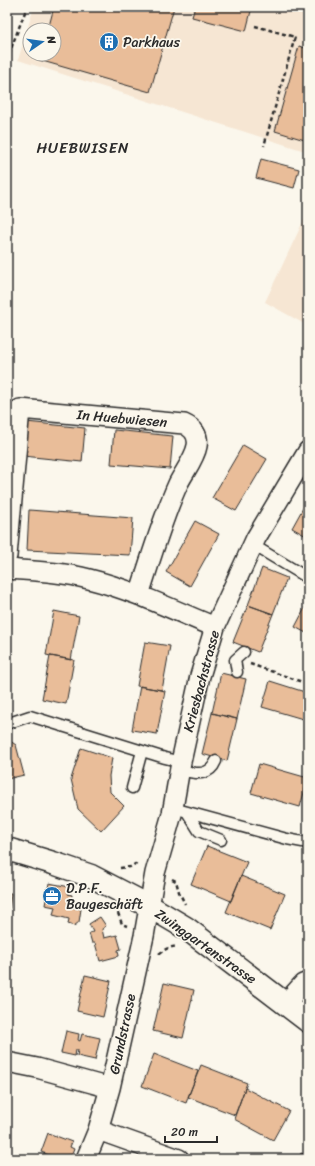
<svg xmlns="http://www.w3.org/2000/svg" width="315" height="1166" viewBox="0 0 315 1166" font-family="Sriracha,sans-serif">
<rect width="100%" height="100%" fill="#fbf7ec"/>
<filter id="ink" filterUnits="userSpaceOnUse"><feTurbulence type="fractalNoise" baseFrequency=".025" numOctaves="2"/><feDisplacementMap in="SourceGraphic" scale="8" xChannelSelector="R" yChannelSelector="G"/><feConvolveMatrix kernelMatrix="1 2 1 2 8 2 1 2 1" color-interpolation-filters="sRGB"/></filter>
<g filter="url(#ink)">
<path fill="#f6e6d3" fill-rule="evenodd" d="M34 7H308V152L18 60ZM30 30H54V54H30Z
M308 211V326L265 302Z"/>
<path fill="#e9bd99" stroke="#2b2b2b" d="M54 7H174L150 92 39 60 41 54H54V30H48Z
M195 7H252L246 31 192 17Z
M299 46 308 49V141L275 131Z
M261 159 299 169 294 188 256 178Z
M26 422 85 428 82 462 23 456Z
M114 430 173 436 170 469 111 464Z
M243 445 267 459 236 511 212 498Z
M308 499V537L292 528Z
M29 510 133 518 130 555 27 550Z
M195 521 219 534 190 586 166 572Z
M262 568 287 578 273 614 248 605Z
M307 604H308V634L295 627Z
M248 605 273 614 258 652 233 642Z
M54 611 79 616 71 660 46 655Z
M145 642 170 646 162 690 137 686Z
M50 656 74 660 66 704 42 699Z
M221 673 246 679 237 719 212 713Z
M270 681 308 693V703L303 719 262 707Z
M140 686 165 691 157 734 132 730Z
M308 703V720L303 719Z
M212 713 237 719 227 761 202 754Z
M7 739 16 745 24 775 7 779Z
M81 748 112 758 109 776 110 792 124 806 101 831 78 809 71 779Z
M259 764 308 778 300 807 251 793Z
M207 846 247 862 231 901 191 884Z
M241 876 285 894 270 930 226 912Z
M49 883 70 887 68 894 72 895 71 901H73L71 907 81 909 79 922 74 926 68 924 69 919 53 915 55 907 45 905Z
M7 893H11L7 934Z
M100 917 106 926 102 929 104 938 117 935 121 949 118 950 119 956 100 961 95 943H92L89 933 93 932 89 924Z
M85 975 111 981 103 1017 77 1011Z
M164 983 194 990 183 1038 153 1031Z
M66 1031 79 1034 78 1040 80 1041 82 1034 100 1038 95 1060 77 1056 78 1050H76L75 1056 61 1053Z
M154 1054 198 1071 186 1103 142 1086Z
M201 1065 247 1083 235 1115 188 1097Z
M245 1088 289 1111 273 1140 234 1119Z
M48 1133 72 1142 70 1147 74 1149 71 1157 67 1155 66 1159H60L41 1152Z
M301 1153 308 1156V1159H299Z"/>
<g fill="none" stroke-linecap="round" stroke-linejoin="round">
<g stroke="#2b2b2b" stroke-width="13">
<path id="service" d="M253 545 308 578
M237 672 235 660 244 652
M9 723 30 716 165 758 181 762
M179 770C194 773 209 778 216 761
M132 788 142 751
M173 808 287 839 308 843
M187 812 199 831 221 840"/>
</g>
<g stroke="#2b2b2b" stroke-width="22">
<path id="minor" d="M7 556 20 409 184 424C193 428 199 435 197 446 195 458 184 472 178 484 162 519 151 558 139 595
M7 569C34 571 62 572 89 579 133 590 173 610 215 627
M285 1004 303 984 308 982
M7 1062 37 1068 110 1088
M98 1130 179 1159
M86 1159 98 1130 110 1088 144 936 155 873 172 814 181 762 200 676 207 653 215 627 256 538 308 451"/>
</g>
<g stroke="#2b2b2b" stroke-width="25">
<path id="tertiary" d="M7 849 53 863 91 876 149 906 186 928 308 1021"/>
</g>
<path stroke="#2b2b2b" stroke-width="2.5" stroke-dasharray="4 3" stroke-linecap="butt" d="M255 26 295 37 264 146
M7 61 13 43 27 7
M7 229 8 231
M250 664 308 684
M120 868 130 867 135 864 138 865
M172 879 176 881 179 892 185 904
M118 913 122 924 127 926
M159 954C165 949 169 947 178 946"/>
<use href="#service" stroke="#fbf7ec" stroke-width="10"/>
<use href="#minor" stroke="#fbf7ec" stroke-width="19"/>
<use href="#tertiary" stroke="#fbf7ec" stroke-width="22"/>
</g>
</g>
<defs>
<g id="building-disc" transform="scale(1)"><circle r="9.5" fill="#1f6fb2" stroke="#fbf7ec"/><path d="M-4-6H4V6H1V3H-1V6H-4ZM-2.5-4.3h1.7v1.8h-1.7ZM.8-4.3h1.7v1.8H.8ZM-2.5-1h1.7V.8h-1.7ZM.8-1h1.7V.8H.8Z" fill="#fff"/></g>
<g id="office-disc" transform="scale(1)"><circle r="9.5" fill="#1f6fb2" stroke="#fbf7ec"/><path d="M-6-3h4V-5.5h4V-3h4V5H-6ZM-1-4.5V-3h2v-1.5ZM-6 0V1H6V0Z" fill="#fff"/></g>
</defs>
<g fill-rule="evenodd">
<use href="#building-disc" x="109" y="42"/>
<use href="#office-disc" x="52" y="896"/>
</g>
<g text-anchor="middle" stroke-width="3.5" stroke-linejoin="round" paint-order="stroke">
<g font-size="14" fill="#2b2b2b" stroke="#fbf7ec" text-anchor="start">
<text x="123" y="47">Parkhaus</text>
<text x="66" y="893">D.P.F.<tspan x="66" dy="16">Baugeschäft</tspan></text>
</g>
<g font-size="14" fill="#2b2b2b" stroke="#fbf7ec">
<text transform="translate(122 418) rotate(5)" y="5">In Huebwiesen</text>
<text transform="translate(201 681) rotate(-75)" y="5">Kriesbachstrasse</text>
<text transform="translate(206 946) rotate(35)" y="5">Zwinggartenstrasse</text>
<text transform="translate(122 1034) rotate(-78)" y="5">Grundstrasse</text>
</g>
<g font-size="15" letter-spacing="1" fill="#2b2b2b" stroke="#fbf7ec">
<text x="83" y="153">HUEBWISEN</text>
</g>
</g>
<rect width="315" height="1166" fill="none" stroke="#fbf7ec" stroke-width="24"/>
<rect x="12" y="12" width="291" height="1142" fill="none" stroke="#2b2b2b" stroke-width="1.5" filter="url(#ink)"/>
<g transform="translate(42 42) rotate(77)"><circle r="19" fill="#fbf7ec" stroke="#a8a59f"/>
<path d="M0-3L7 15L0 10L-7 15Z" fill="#1f6fb2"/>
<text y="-6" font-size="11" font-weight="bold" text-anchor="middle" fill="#2b2b2b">N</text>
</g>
<path d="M165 1136v6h52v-6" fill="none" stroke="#2b2b2b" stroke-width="2"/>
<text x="171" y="1136" font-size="12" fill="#2b2b2b" stroke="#fbf7ec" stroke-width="3" paint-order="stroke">20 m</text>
</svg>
